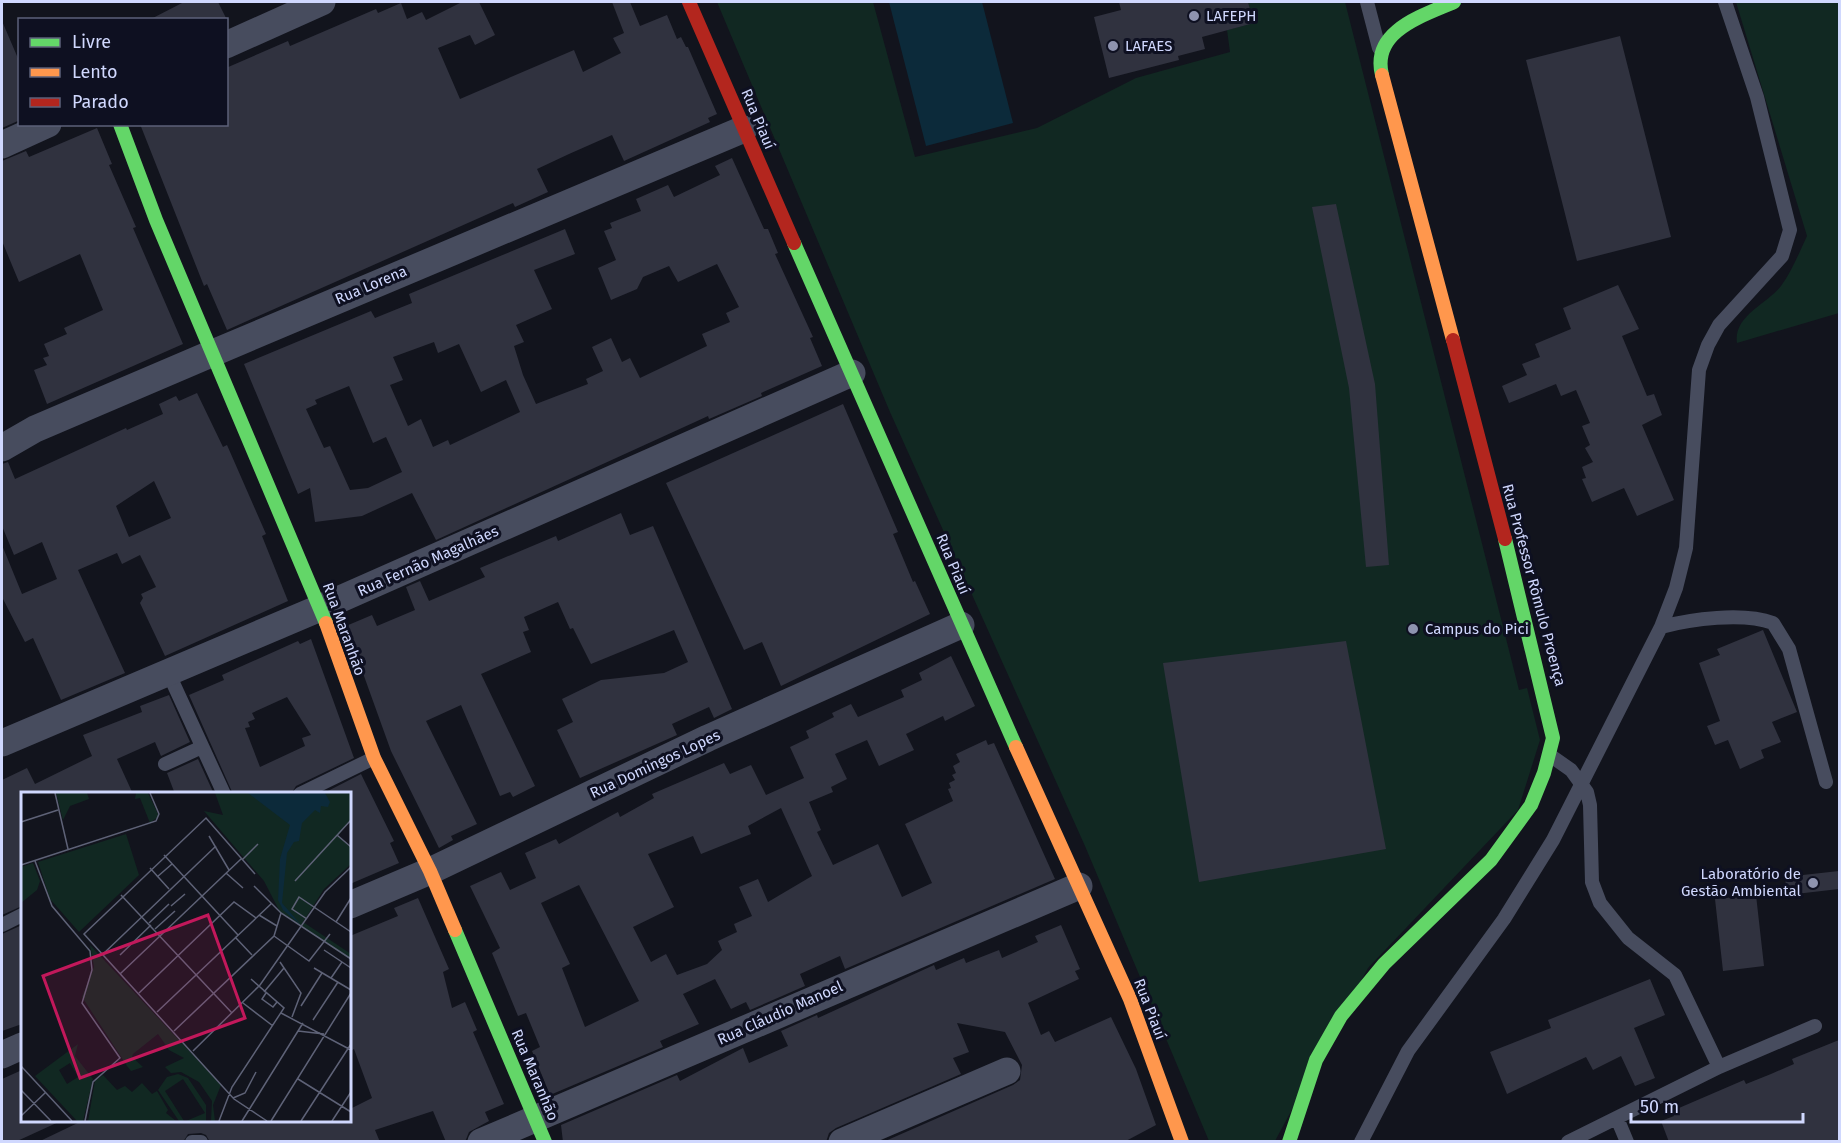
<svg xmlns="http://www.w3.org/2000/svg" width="1841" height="1143" viewBox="0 0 1841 1143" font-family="'Fira Sans',sans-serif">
<rect width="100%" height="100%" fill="#12141d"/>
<path fill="#112822" d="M717 2H873L915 157 1037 128 1136 78 1230 52 1227 30 1254 23 1248 2H1345L1519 690 1527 688 1540 740 1518 810 1368 968 1275 1141H1209L1085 846 890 412Z
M1736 2H1840L1839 313 1737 343C1733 316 1767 304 1781 286 1792 271 1799 253 1807 236Z"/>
<path fill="#0c2a3a" d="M889 2H982L1013 123 926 146Z"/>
<path fill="#30323f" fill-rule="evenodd" d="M184 2H218L227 20H149Z
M462 2H479L495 35 475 45 470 35 438 48 460 99 574 50 583 72 621 53 613 38 624 33 612 2H630L640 26 667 15 677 39 681 37 686 47H688L717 114 708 118 710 122 624 161 612 135 569 154 537 169 548 192 515 207 513 203 227 330 207 284 204 286 140 124H226V68L288 41 290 46 376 9 378 13 401 3 407 19 422 12 426 20Z
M1119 2H1248L1254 23 1202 37 1205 49 1178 56 1179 60 1109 78 1094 17 1121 10Z
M2 21 20 63V120L2 128Z
M1620 36 1671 237 1577 261 1526 60Z
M97 128 112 164 109 165 136 227 133 228 183 344 47 404 34 370 47 365 43 358 49 356 44 344 67 334 64 328 103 310 80 254 19 282 2 241V161L26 151 29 157Z
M732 158 764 229H768L778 253 775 254 813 337 810 338 822 366 761 393 762 396 709 419 708 416 695 422 436 540 412 493 362 516 315 522 310 488 298 494 244 364 371 311 375 318 412 303 409 294 565 229 575 254 534 270 552 309 516 325 524 342 514 346 523 375 536 404 588 384 586 379 603 371 592 347 611 338 622 362 630 358 640 378 707 346 702 334 730 322 726 313 739 307 717 264 678 282 669 266 643 277 637 289 611 300 598 268 616 260 604 231 612 228 610 223 641 211 636 199 668 185 674 197 720 175 715 166ZM434 342 438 353 459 344 481 392 506 380 520 412 450 445 448 440 433 447 421 419 408 426 390 385 403 380 393 357ZM349 386 373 443 386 437 402 472 368 488 350 490 330 446 324 448 306 409 317 404 315 400Z
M1336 204 1375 384 1389 565 1366 567 1349 388 1312 207Z
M1618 285 1639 329 1622 336 1647 396 1654 394 1662 415 1642 425 1674 500 1637 516 1624 488 1592 502 1582 479 1586 478 1582 467 1593 462 1585 448 1590 445 1582 426 1590 423 1576 390 1561 396 1556 384 1509 403 1502 386 1527 375 1522 364 1540 357 1535 344 1571 329 1563 308Z
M197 393 223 447 227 445 266 534 262 536 288 601 165 656 140 603 143 598 141 594 156 587 140 555 122 564 117 553 78 570 125 673 61 700 33 638 25 642 2 597V545L22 594 57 579 42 542 14 555 2 526V464L8 462 15 479 126 428 127 430 163 414 159 404 176 396 179 401ZM154 481 171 518 129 537 116 506Z
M843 404 898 532 893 534 913 582 915 581 930 614 781 686 762 642 744 650 666 483Z
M621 513 630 535 653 526 732 709 714 718 709 707 672 724 677 735 580 778 557 730 573 722 562 699 601 680 664 673 688 662 674 630 591 664 573 628 570 629 558 602 524 617 529 630 523 632 531 652 481 674 535 786 513 797 510 792 500 796 461 705 426 721 477 824 451 836 453 840 439 848 391 751 346 626 372 615 377 626 415 610 406 587 420 581 429 601 485 577 480 568 556 536 558 541Z
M1763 630 1797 712 1772 722 1781 742 1761 750 1764 758 1740 769 1728 740 1715 745 1707 726 1720 721 1699 663 1720 655 1717 649Z
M311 639 354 758 296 786 291 794H233L189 695 224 680 222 675 298 641 300 644ZM287 697 311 735 302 738 305 746 260 767 245 728 250 727 248 722 255 719 252 713Z
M1346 641 1386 849 1199 882 1163 663Z
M951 656 975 706 945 721 943 716 906 734 914 750 879 766 867 740 835 754 847 779 831 787 833 792 809 802 821 830 817 832 833 865 878 844 902 897 932 883 905 824 953 801 948 789 951 788 949 783 955 780 952 775 956 773 953 766 960 762 956 754 986 740 988 745 994 743 1055 879 845 969 840 956 800 974 805 986 750 1010 746 1002 731 1009 715 979 683 994 699 1024 660 1041 663 1047 550 1095 532 1051 540 1047 526 1013 518 1016 492 953 500 948 470 886 501 872 510 890 536 878 525 853 556 839 559 844 618 812 620 817 654 798 652 794 724 763 730 774 751 765 766 795 804 778 790 747 809 738 806 731 834 717 832 713 851 704 858 717 904 697 901 690 922 680 919 673ZM781 808 812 876 768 902 758 879 739 887 752 916 734 924 737 932 718 941 722 950 707 964 677 975 666 954 651 962 633 927 674 907 648 854 693 836 701 854 751 834 748 826ZM579 885 639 1001 585 1027 562 968 570 964 541 903Z
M169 695 190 742 161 756 155 742 117 759 133 794H22V906L2 915V780L27 768 35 784 92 756 83 735 142 712 140 706Z
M198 759 214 794H175L167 773Z
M361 774 394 841 390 843 399 863 350 884V794H322Z
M1839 871V889L1787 895 1785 877Z
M1756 895 1764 966 1723 971 1715 899Z
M418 898 449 969 443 972 452 1008 465 1002 477 1030 473 1032 504 1104 485 1112 489 1121 469 1132 465 1142H446L433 1111 375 1130 380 1142H210L206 1135 201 1133 188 1134 183 1142H38L84 1120H350V1109L372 1098 354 1049 350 1051V936L398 916 394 908Z
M22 925V1024L2 1031V934Z
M1061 925 1080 969 1075 971 1079 979 1028 1003 1041 1035 1049 1031 1055 1042 1111 1017 1136 1069 1156 1125 1124 1142H883L1013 1085 1020 1080 1022 1065 1005 1032 957 1023 969 1052 953 1058 961 1074 836 1128 829 1133 826 1142H563L561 1125 677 1075 680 1081 743 1048 749 1063 788 1046 781 1031 817 1015 818 1018 934 965 936 970 964 958 966 963 999 950 1002 958 1038 942 1035 936Z
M1650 979 1665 1015 1634 1028 1655 1078 1635 1086 1621 1056 1593 1070 1586 1057 1507 1094 1490 1052 1551 1028 1548 1020Z
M1839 1040V1142H1669L1661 1121 1674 1116 1672 1111 1744 1080 1746 1084 1771 1074 1794 1064 1792 1059Z
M22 1070V1120H63L15 1142H2V1079Z"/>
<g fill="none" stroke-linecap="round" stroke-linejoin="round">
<path stroke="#474c5e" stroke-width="14" d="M1367 2 1379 48
M1661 627C1691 619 1743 612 1773 623L1789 649 1826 782
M168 672 224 794
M1551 756 1571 770 1587 792 1590 805 1592 882 1600 903 1628 938 1675 975 1719 1067
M165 764 202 747
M300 794 374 758
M2 925 22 915
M1617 1118 1627 1142
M192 1142H201
M1361 1142 1408 1051 1504 919 1553 840 1661 627 1676 588 1686 548 1699 370 1708 345 1719 325 1782 256 1790 230 1757 97 1725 2
M1568 1142 1719 1067 1815 1026"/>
<path stroke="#474c5e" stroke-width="27" d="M226 45 322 2
M2 145 48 124
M2 448 35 429 213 353 744 129
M2 743 320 608 852 373
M350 905 430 871 708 738 961 625
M2 1055 22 1046
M481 1142 1079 886
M842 1142 1007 1071"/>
<path stroke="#63d668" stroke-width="14" d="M1382 75C1371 31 1422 16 1454 2
M120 124 156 220 326 623
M794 243 1016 747
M455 930 545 1142
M1289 1142 1316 1060 1341 1016 1384 964 1491 860 1531 805 1544 773 1553 738 1505 539"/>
<path stroke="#ff974d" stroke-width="14" d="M1382 75 1453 340
M326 623 374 758 430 871 455 930
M1016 747 1130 999 1182 1142"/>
<path stroke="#b3261e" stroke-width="14" d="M689 2 794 243
M1453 340 1505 539"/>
</g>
<g fill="#8e93af" stroke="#0e1021" stroke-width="2">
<circle cx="1194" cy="16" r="6"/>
<circle cx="1113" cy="46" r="6"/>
<circle cx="1413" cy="629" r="6"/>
<circle cx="1813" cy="883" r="6"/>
</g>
<g text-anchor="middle" stroke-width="6" stroke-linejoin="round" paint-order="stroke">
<g font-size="15" fill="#d0d8fe" stroke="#0e1021" text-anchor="start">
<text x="1206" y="21">LAFEPH</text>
<text x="1125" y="51">LAFAES</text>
<text x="1425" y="634">Campus do Pici</text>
<text x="1801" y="879" text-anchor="end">Laboratório de<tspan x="1801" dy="17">Gestão Ambiental</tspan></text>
</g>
<g font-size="15" fill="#d0d8fe" stroke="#0e1021">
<text transform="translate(758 119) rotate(67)" y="5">Rua Piauí</text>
<text transform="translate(371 285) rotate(-23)" y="5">Rua Lorena</text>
<text transform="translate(428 561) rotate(-24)" y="5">Rua Fernão Magalhães</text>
<text transform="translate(953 564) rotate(67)" y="5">Rua Piauí</text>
<text transform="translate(1534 585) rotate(75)" y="5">Rua Professor Rômulo Proença</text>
<text transform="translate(344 629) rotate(70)" y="5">Rua Maranhão</text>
<text transform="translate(655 764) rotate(-25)" y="5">Rua Domingos Lopes</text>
<text transform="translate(1150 1009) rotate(69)" y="5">Rua Piauí</text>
<text transform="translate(780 1013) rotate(-24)" y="5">Rua Cláudio Manoel</text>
<text transform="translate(535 1075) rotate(67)" y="5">Rua Maranhão</text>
</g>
</g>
<g transform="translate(21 792)">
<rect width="330" height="330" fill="#12141d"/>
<path d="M35 1H66L68 7 49 14 42 28ZM115 1H127L138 24 129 31 119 6 114 7ZM194 1H330V27L317 44 330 56V72L303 97 282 130 330 162V168L259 120 243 89 183 19 202 23ZM105 42 118 83 58 140 29 107 17 70ZM12 71 19 89 16 98 0 111V75ZM69 153 200 293 192 313 194 329H190L191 309 178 290 160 280 150 281 144 275 163 266 148 258 137 242 112 262 111 265 122 275 110 279 106 274 61 205 73 175ZM57 252 54 264 72 287 62 329H56L14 284ZM49 271 57 285 46 292 38 278ZM157 282 167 286 185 313V329H165L184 321 162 287 144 299 163 329H158L137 298 146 285ZM82 283 96 298 104 294 111 300 121 291 131 302 136 299 147 318 145 321 155 329H67L74 289Z" fill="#112822" fill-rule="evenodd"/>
<path d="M227 1H304L309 10 307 15 300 14 299 21 294 18 281 31 278 49 273 50 266 61 261 111 280 133 262 118 257 108 259 67 269 33Z" fill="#0c2a3a"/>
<path fill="none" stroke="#5e6277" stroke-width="1.5" d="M34 1 47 57M0 30 37 18M316 43 330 55M188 44 208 78M143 63 217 143M221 68 237 52M14 69 31 114 69 159 71 178 61 211 99 266 72 290 64 329M0 73 135 29 138 22 129 1M129 76 148 97M205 81 222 96M234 82 185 26 63 142 213 307 246 329M136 85 151 72M274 89 330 28M233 94 260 121 330 167M100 103 211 221M150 114 164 102M238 123 256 134M286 127 271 117 278 105 330 140M315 130 330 106M128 131 148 112M134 137 154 119M253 144 288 169 309 142M214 145 231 163M303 158 330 176M81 163 195 54M99 163 130 133M259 170 280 201 271 225M293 176 330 198M99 182 220 67M310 186 321 170M243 200 263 176M118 201 213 110 235 126M245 201 241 207 252 215 256 210M222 211 252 234M280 214 301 181M136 220 251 111M260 221 330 258M292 228 317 190M153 239 253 144 260 121M277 239 303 242M172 259 239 193 304 100 330 75M0 274 51 329M277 287 330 320M0 298 30 329M212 306 224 301 235 280M0 324 25 300M198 329 211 295 263 216 230 187M221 329 282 231M250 329 330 201M280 329 330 252M311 329 330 300"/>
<path fill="#c2185b" fill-opacity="0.15" stroke="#c2185b" stroke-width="3" d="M187 123 224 226 59 286 22 184Z"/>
<rect width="330" height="330" fill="none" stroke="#d0d8fe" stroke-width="3"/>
</g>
<rect width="1841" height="1143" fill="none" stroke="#d0d8fe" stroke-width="6"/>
<rect x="18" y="18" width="210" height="108" fill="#0e1021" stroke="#5c6079" stroke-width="1.5"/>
<rect x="30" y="38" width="30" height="9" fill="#63d668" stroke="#5c6079" stroke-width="1.5"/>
<text x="72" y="48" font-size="18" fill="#d0d8fe">Livre</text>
<rect x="30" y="68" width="30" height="9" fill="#ff974d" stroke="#5c6079" stroke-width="1.5"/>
<text x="72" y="78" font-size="18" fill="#d0d8fe">Lento</text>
<rect x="30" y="98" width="30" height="9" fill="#b3261e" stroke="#5c6079" stroke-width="1.5"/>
<text x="72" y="108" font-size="18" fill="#d0d8fe">Parado</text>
<path d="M1631 1113v9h172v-9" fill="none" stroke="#d0d8fe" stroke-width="3"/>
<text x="1640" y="1113" font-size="18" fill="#d0d8fe" stroke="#0e1021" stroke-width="4.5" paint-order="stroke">50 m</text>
</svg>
